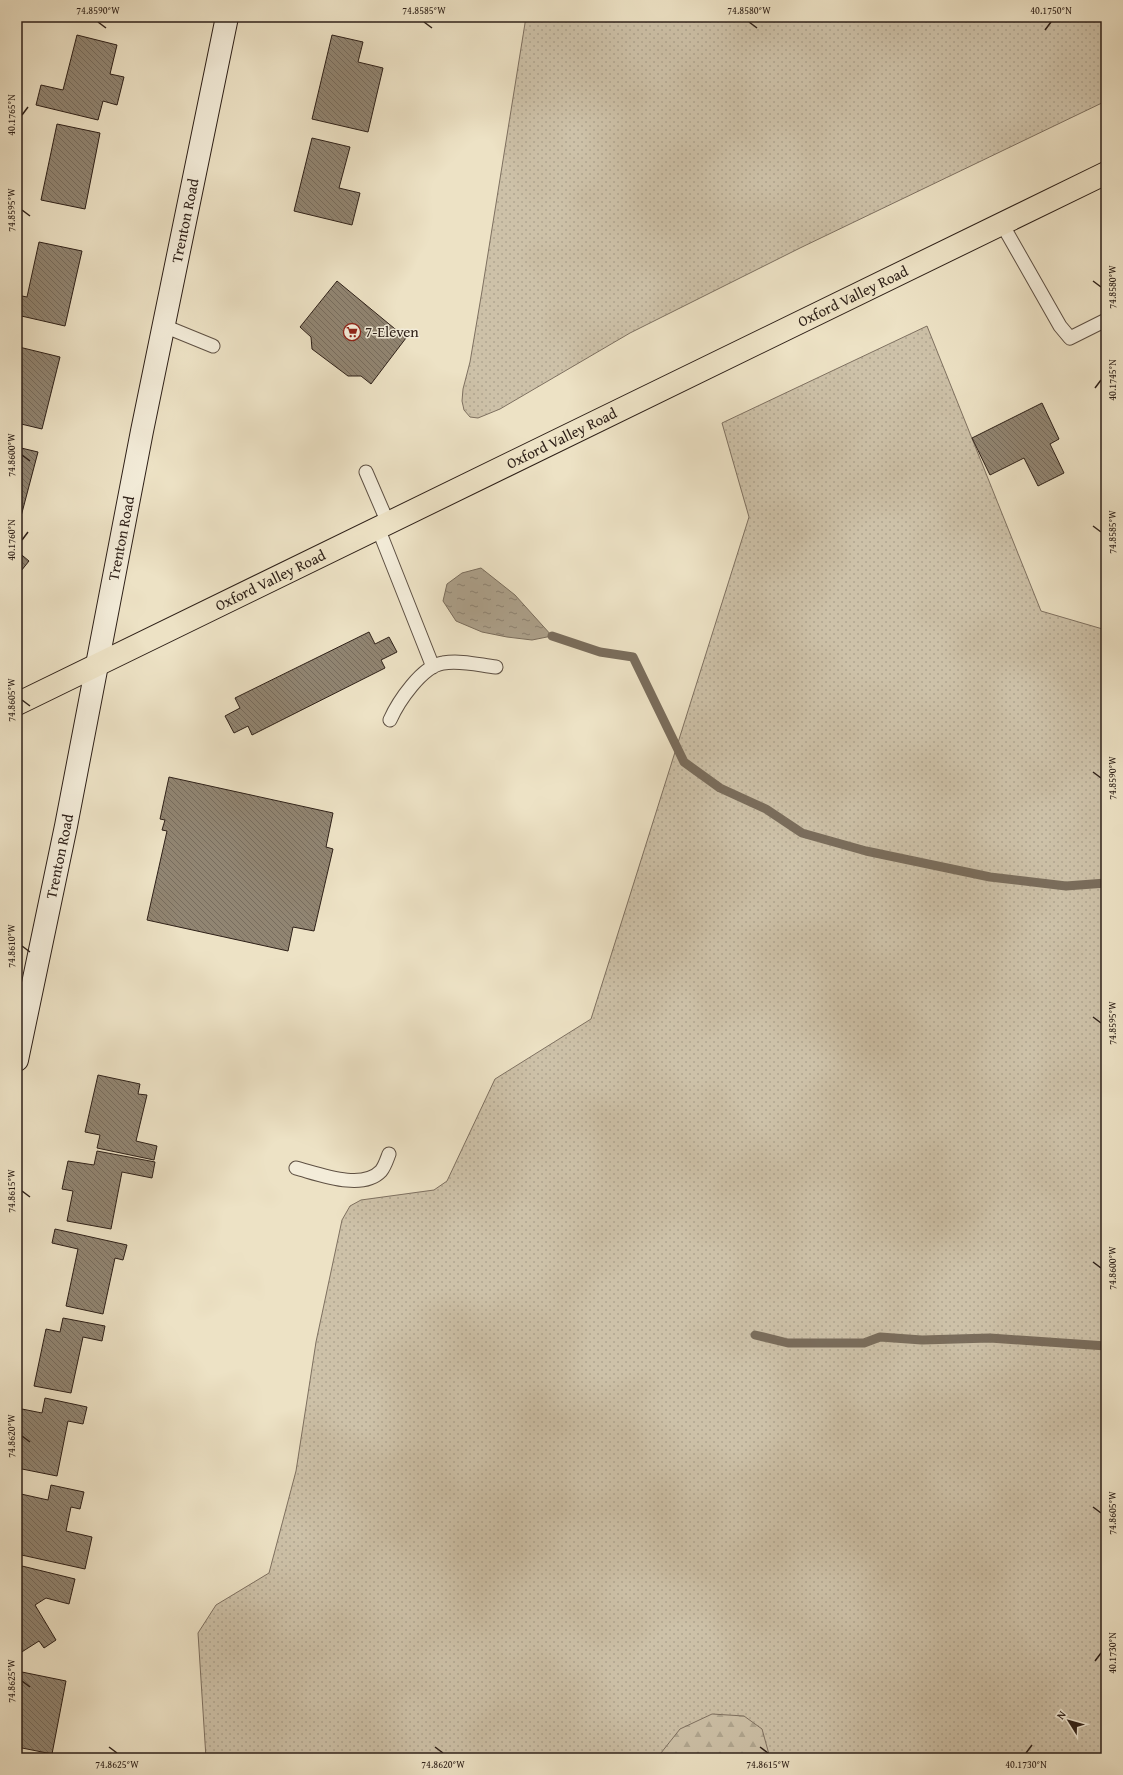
<svg xmlns="http://www.w3.org/2000/svg" width="1123" height="1775" viewBox="0 0 1123 1775" font-family="'Gentium Book Plus',serif">
<defs>
<pattern id="grass-dots" width="8" height="8" patternUnits="userSpaceOnUse"><rect width="8" height="8" fill="#cdc1a8"/><path d="M2 2h.1M6 6h.1" fill="none" stroke="#b0a690" stroke-width="1.8" stroke-linecap="round"/></pattern>
<pattern id="forest-firs" width="22" height="20" patternUnits="userSpaceOnUse"><rect width="22" height="20" fill="#cdc1a8"/><path d="M5 1l3.5 6h-7zM16 11l3.5 6h-7z" fill="#b0a690"/></pattern>
<pattern id="water-ripples" width="26" height="14" patternUnits="userSpaceOnUse"><rect width="26" height="14" fill="#aca08a"/><path d="M2 4q2-2 4 0t4 0M15 11q2-2 4 0t4 0" fill="none" stroke="#8c8270"/></pattern>
<pattern id="building-back-hatch" width="6" height="6" patternUnits="userSpaceOnUse"><rect width="6" height="6" fill="#918572"/><path d="M-1 5l2 2M0 0l6 6M5-1l2 2" fill="none" stroke="#776c5d"/></pattern>
</defs>
<rect width="100%" height="100%" fill="#ede2c5"/>
<filter id="stains"><feTurbulence type="fractalNoise" baseFrequency=".005" numOctaves="4"/><feColorMatrix values="0 0 0 0 .2 0 0 0 0 .09 0 0 0 0 .02 0 0 0 .5 -.17"/></filter>
<radialGradient id="worn" r=".72"><stop offset=".6" stop-color="#630" stop-opacity="0"/><stop offset="1" stop-color="#630" stop-opacity=".3"/></radialGradient>
<path fill="url(#grass-dots)" stroke="#7e7060" d="M526 17H1106V101L800 248 630 333 500 409 478 418 470 417 464 410 462 401 463 389 470 362 482 291Z
M927 326 1041 611 1106 630V1758H206L198 1633 216 1605 269 1573 296 1471 316 1342 342 1220 350 1206 361 1200 434 1190 447 1181 495 1079 591 1019 749 517 722 423Z"/>
<path fill="url(#forest-firs)" stroke="#7e7060" d="M712 1714 744 1716 762 1729 770 1758H657L680 1729Z"/>
<path fill="url(#water-ripples)" stroke="#7a6d5c" d="M481 568 515 595 552 636 532 640 507 637 482 632 456 621 443 601 447 584 462 573Z"/>
<g fill="none" stroke-linecap="round" stroke-linejoin="round">
<path stroke="#7a6d5c" stroke-width="9" d="M552 636 600 652 633 657 684 762 720 788 766 809 802 833 866 851 990 877 1066 886 1106 883
M755 1335 788 1343H864L880 1337 922 1340 990 1338 1106 1346"/>
</g>
<path fill="url(#building-back-hatch)" stroke="#2e2018" d="M77 35 117 45 110 74 124 77 117 105 103 101 98 120 36 105 41 85 63 90Z
M332 35 363 42 358 62 383 68 368 132 312 119Z
M57 124 100 133 85 209 41 200Z
M312 138 350 147 339 188 360 193 352 225 294 211Z
M39 242 82 251 65 326 17 315V295L27 297Z
M337 281 406 338 371 384 361 376H348L312 349 311 337 300 327Z
M19 347 60 357 42 429 17 423V354Z
M1042 403 1059 439 1050 444 1064 473 1038 486 1024 458 990 475 972 438Z
M17 447 38 452 19 524H17Z
M17 551 29 561 17 576Z
M369 632 375 644 389 637 397 652 381 660 385 668 252 735 248 726 234 733 225 716 240 708 235 698Z
M169 777 333 813 326 847 333 849 314 931 293 927 288 951 147 920 167 831 162 830 165 820 160 819Z
M98 1075 140 1084 138 1094 147 1095 136 1141 157 1146 154 1160 97 1148 100 1135 85 1132Z
M97 1151 155 1162 152 1178 122 1172 111 1229 67 1221 73 1191 62 1189 68 1161 94 1165Z
M55 1229 127 1245 123 1260 115 1258 103 1314 66 1306 78 1249 52 1243Z
M63 1318 105 1326 102 1341 83 1337 71 1393 34 1386 46 1329 60 1332Z
M45 1398 87 1407 83 1424 68 1421 57 1476 17 1468V1431L22 1409 42 1413Z
M51 1485 84 1492 80 1509 71 1507 66 1531 92 1537 85 1569 17 1554V1511L21 1494 48 1500Z
M22 1566 75 1579 69 1604 46 1598 35 1605 56 1640 44 1648 39 1641 17 1655V1588Z
M17 1671 66 1681 52 1754 17 1747Z"/>
<g fill="none" stroke-linecap="round" stroke-linejoin="round">
<g stroke="#5e5043" stroke-width="15">
<path id="lane" d="M1002 224 1060 326 1070 338 1106 320
M164 326 213 346
M366 472 388 523
M378 528 433 667
M390 720C398 702 422 666 443 663 461 660 479 665 496 667
M296 1168C319 1174 362 1191 381 1171 385 1166 387 1159 389 1154"/>
</g>
<g stroke="#2e2018" stroke-width="24">
<g id="secondary">
<path id="s1" d="M17 1060 66 826 142 431 227 17"/>
</g>
</g>
<g stroke="#2e2018" stroke-width="24">
<g id="primary">
<path id="s2" d="M17 704 1106 173"/>
</g>
</g>
<use href="#lane" stroke="#f3ecd9" stroke-width="13"/>
<use href="#secondary" stroke="#f3ecd9" stroke-width="22"/>
<use href="#primary" stroke="#ede2c5" stroke-width="22"/>
</g>
<path fill="none" stroke="#2e2018" stroke-width="1.5" d="M98 22 106 28M424 22 432 28M749 22 757 28M1045 30 1051 22M22 115 28 107M22 210 30 216M1093 281 1101 287M1095 388 1101 380M22 455 30 461M1093 526 1101 532M22 540 28 532M22 700 30 706M1093 772 1101 778M22 946 30 952M1093 1017 1101 1023M22 1191 30 1197M1093 1262 1101 1268M22 1436 30 1442M1093 1507 1101 1513M1095 1661 1101 1653M22 1681 30 1687M109 1747 117 1753M435 1747 443 1753M760 1747 768 1753M1026 1753 1032 1745"/>
<defs>
<g id="supermarket-ring" transform="scale(0.9)"><circle r="9.5" fill="#f3ecd9" stroke="#8f2418" stroke-width="1.5"/><path d="M-6-5.5h2.5l.6 2H6L4.5 2H-2.5L-4.4-4H-6ZM-1.5 3.2a1.3 1.3 0 1 0 .1 0ZM3 3.2a1.3 1.3 0 1 0 .1 0Z" fill="#8f2418"/></g>
</defs>
<g fill-rule="evenodd">
<use href="#supermarket-ring" x="352" y="332"/>
</g>
<g text-anchor="middle" stroke-width="3" stroke-linejoin="round" paint-order="stroke">
<g font-size="15" fill="#2e2018" stroke="#f3ecd9">
<text dy="5" stroke="none"><textPath href="#s1" startOffset="856">Trenton Road</textPath></text>
<text dy="5" stroke="none"><textPath href="#s2" startOffset="930">Oxford Valley Road</textPath></text>
<text dy="5" stroke="none"><textPath href="#s2" startOffset="606">Oxford Valley Road</textPath></text>
<text dy="5" stroke="none"><textPath href="#s1" startOffset="532">Trenton Road</textPath></text>
<text dy="5" stroke="none"><textPath href="#s2" startOffset="282">Oxford Valley Road</textPath></text>
<text dy="5" stroke="none"><textPath href="#s1" startOffset="208">Trenton Road</textPath></text>
</g>
<g font-size="15" fill="#2e2018" stroke="#f3ecd9" text-anchor="start">
<text x="365" y="337">7-Eleven</text>
</g>
</g>
<rect width="1123" height="1775" fill="none" stroke="#ede2c5" stroke-width="44"/>
<g transform="translate(1069 1721) rotate(307)" stroke="#f3ecd9" stroke-width="3" paint-order="stroke">
<path d="M0-3L7 15L0 10L-7 15Z" fill="#2e2018"/>
<text y="-6" font-size="11" font-weight="bold" text-anchor="middle" fill="#2e2018">N</text>
</g>
<rect x="22" y="22" width="1079" height="1731" fill="none" stroke="#2e2018" stroke-width="1.5"/>
<g font-size="10" text-anchor="middle" fill="#2e2018">
<text x="98" y="14">74.8590°W</text>
<text x="424" y="14">74.8585°W</text>
<text x="749" y="14">74.8580°W</text>
<text x="1051" y="14">40.1750°N</text>
<text transform="translate(11 115) rotate(-90)" y="4">40.1765°N</text>
<text transform="translate(11 210) rotate(-90)" y="4">74.8595°W</text>
<text transform="translate(1112 287) rotate(-90)" y="4">74.8580°W</text>
<text transform="translate(1112 380) rotate(-90)" y="4">40.1745°N</text>
<text transform="translate(11 455) rotate(-90)" y="4">74.8600°W</text>
<text transform="translate(1112 532) rotate(-90)" y="4">74.8585°W</text>
<text transform="translate(11 540) rotate(-90)" y="4">40.1760°N</text>
<text transform="translate(11 700) rotate(-90)" y="4">74.8605°W</text>
<text transform="translate(1112 778) rotate(-90)" y="4">74.8590°W</text>
<text transform="translate(11 946) rotate(-90)" y="4">74.8610°W</text>
<text transform="translate(1112 1023) rotate(-90)" y="4">74.8595°W</text>
<text transform="translate(11 1191) rotate(-90)" y="4">74.8615°W</text>
<text transform="translate(1112 1268) rotate(-90)" y="4">74.8600°W</text>
<text transform="translate(11 1436) rotate(-90)" y="4">74.8620°W</text>
<text transform="translate(1112 1513) rotate(-90)" y="4">74.8605°W</text>
<text transform="translate(1112 1653) rotate(-90)" y="4">40.1730°N</text>
<text transform="translate(11 1681) rotate(-90)" y="4">74.8625°W</text>
<text x="117" y="1768">74.8625°W</text>
<text x="443" y="1768">74.8620°W</text>
<text x="768" y="1768">74.8615°W</text>
<text x="1026" y="1768">40.1730°N</text>
</g>
<rect width="100%" height="100%" filter="url(#stains)"/>
<rect width="100%" height="100%" fill="url(#worn)"/>
</svg>
